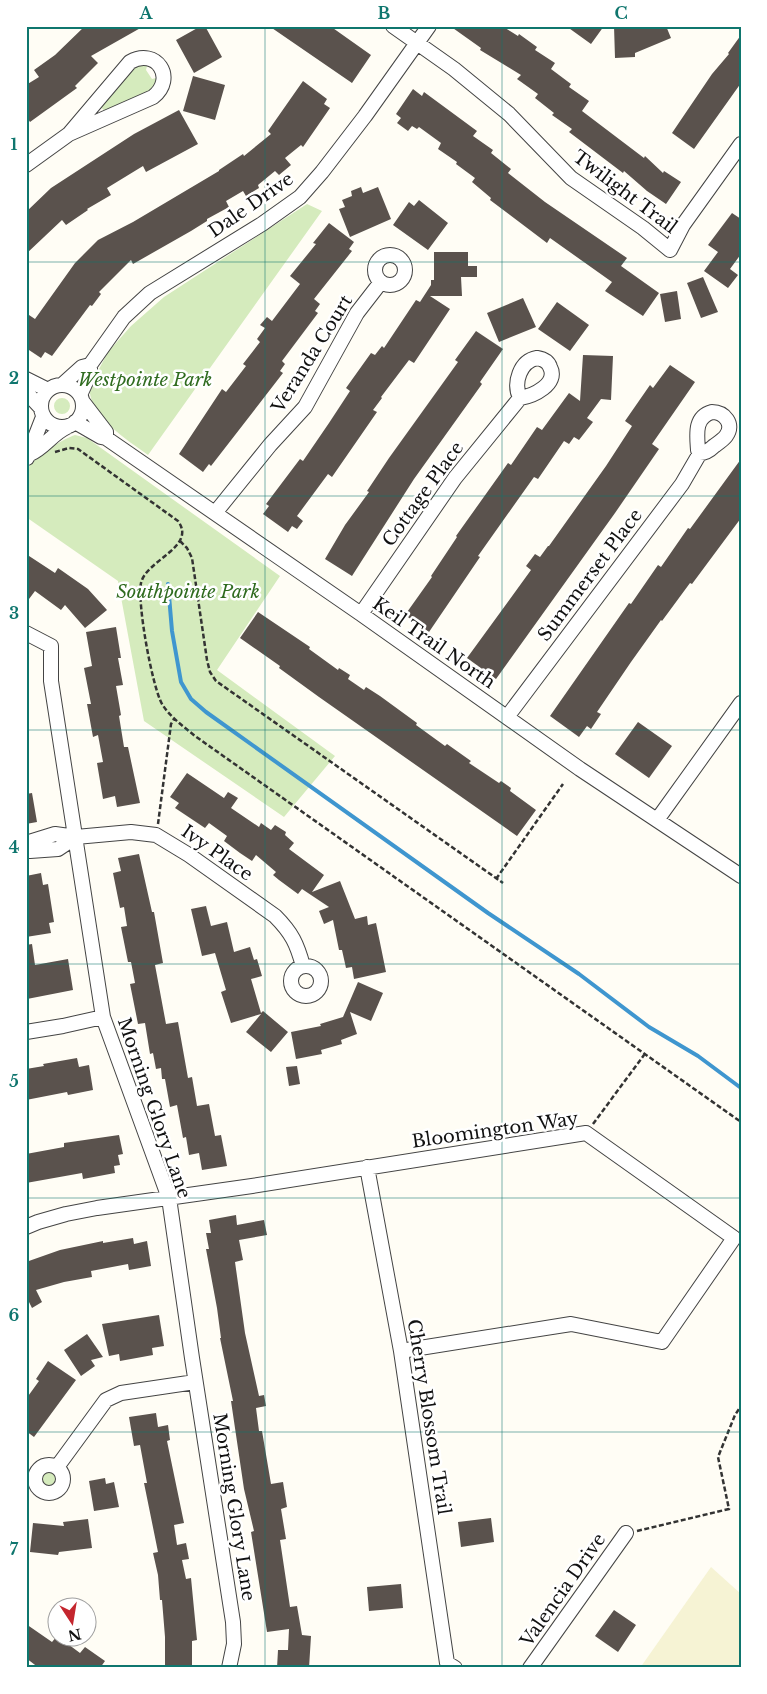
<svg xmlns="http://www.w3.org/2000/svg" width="767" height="1694" viewBox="0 0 767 1694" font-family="'Libre Baskerville',serif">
<rect width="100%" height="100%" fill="#fffdf5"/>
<path fill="#f6f3d4" d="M711 1567 741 1594V1668H640Z"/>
<path fill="#d5ebbd" d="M137 65 147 66 146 70 152 79 156 78V84L152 91 105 114 103 109 99 107Z
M307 204 322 211 148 455C127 440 86 414 90 386L108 352 131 326 164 297Z
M54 406a8 8 0 1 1 16 0a8 8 0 1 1-16 0Z
M75 435 87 438 280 576 217 670 335 756 284 817 144 721 118 581 26 517C26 506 24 483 26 473 30 458 61 440 75 435Z
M42 1479a7 7 0 1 1 14 0a7 7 0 1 1-14 0Z"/>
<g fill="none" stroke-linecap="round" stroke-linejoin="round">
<path stroke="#3f96cf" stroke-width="4" d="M168 584 172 631 181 682 191 699 206 712 488 913 579 974 649 1027 698 1056 741 1088"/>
</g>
<path fill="#5a524d" d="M85 26H144L91 56 98 63 75 86 77 88 30 122 26 116V85L39 77 34 70 55 55Z
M201 26H205L222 57 194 73 176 40Z
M269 26H330L371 55 352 83Z
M450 26H502L518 36 519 34 537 47 535 50 555 63 551 69 571 84 569 87 589 101 582 111 644 158 645 156 663 173 664 171 681 182 666 204 647 191 624 171 623 173 569 132 572 129 552 115 554 113 535 98 538 94 517 79 521 75 480 50 481 48Z
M566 26H604L591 44Z
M614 26H666L671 38 635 53V57L615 58Z
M741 35V83L694 149 672 133 712 74 729 54 728 53Z
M193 76 225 85 215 120 183 111Z
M303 81 327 99 324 104 330 108 303 147 301 145 285 158 291 165 279 175 275 171 258 185 259 188 246 196 243 191 226 201 229 207 207 219V221L191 231 133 264 131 260 99 292 101 294 92 306 90 305 52 356 45 352 41 358 26 348V313L35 319 75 263 98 240 133 222 219 171V170L243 154 244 156 271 134 268 131Z
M413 89 422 96 424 92 477 131 473 136 493 150 491 153 511 169 508 173 545 202 627 258 621 266 659 293 643 316 605 291 612 282 550 238 547 243 490 200 491 198 472 182 475 178 456 164 457 162 438 149 441 143 419 127 417 129 412 126 408 131 397 123 401 118 396 114Z
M179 110 198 144 146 172 143 166 107 188 111 195 87 209 88 210 66 225 62 220 26 254V212L51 188 134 134Z
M361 187 363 193 378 187 391 219 350 237 339 209 345 207 342 200 352 196 351 191Z
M419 200 448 223 428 250 393 225 409 202 414 206Z
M732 213 741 219V254L730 269 738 275 728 288 704 271 718 252 708 245Z
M329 223 354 242 349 249 352 251 314 299 320 304 315 311 318 313 282 361 285 364 280 371 283 373 211 466 209 464 203 472 179 454 222 389 226 392 246 366 243 364 260 342 257 339 265 328 260 325 267 317 272 321 300 284 290 276 316 244 313 243Z
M434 252H468V266H477V277H461L462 296H430L450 309 414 363 409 360 381 397 382 398 373 410 377 412 332 477 328 474 297 516 303 521 297 529 292 526 288 532 263 514 269 506 266 504 300 459 303 461 329 423 350 391 346 388 371 353 375 355 382 346 384 348 416 300 420 302 431 285V280H434Z
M703 277 718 312 701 318 687 283Z
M677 291 681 319 665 322 660 294Z
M523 298 536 327 499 342 487 313Z
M557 302 589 325 570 351 538 329Z
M476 331 503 349 480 382 482 384 414 479 352 576 325 559 345 525 369 492 367 491 389 458 458 362 455 360Z
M583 355 613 356 611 400 601 399 587 418 593 422 579 440 574 437 569 444 564 441 538 479 534 477 478 556 480 557 429 632 405 615 432 577 431 576 457 537 456 536 508 463 511 465 537 427 542 430 569 393 580 401Z
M670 365 695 382 652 444 659 449 615 513 496 679 467 658 531 570 526 566 535 554 540 557 548 546H549L606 466 632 426 625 421 650 385 653 388Z
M741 459V518L692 584 690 583 662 621 661 620 631 662 597 712 601 714 591 729 587 726 579 737 550 716 629 603 631 604 658 565 661 567 688 528 690 529Z
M26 554 55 573 58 568 88 589 107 610 85 628 65 605 61 610 35 591 26 603Z
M258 612 310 647 309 649 338 670 339 668 350 675 348 679 364 690 366 687 380 696 417 723 416 725 445 746 447 744 471 761 469 763 499 783 501 781 511 788 510 791 536 810 517 836 319 697 279 668 280 666 240 638Z
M116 627 121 658H118L123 685 116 686 121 715 119 716 124 747H128L140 803 117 807 115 796 103 799 97 763 103 762 98 735 93 737 87 704H91L84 668 92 666 86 632Z
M638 722 672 746 649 778 615 754Z
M187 773 224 798 228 792 238 798 231 808 259 827 261 823 271 830 275 825 286 832 285 835 294 843 289 849 324 875 312 892 340 881 355 919 367 916 368 925 376 923 386 972 354 979 352 967 346 968 342 950H339L333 920 324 924 319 911 329 907 302 889 298 894 279 880 273 875 276 872 256 855 252 861 240 853 224 841 227 836 209 823 205 828 175 808 179 803 170 797Z
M32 793 37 822 26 824V794Z
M139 854 152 912H154L163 963 155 965 166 1024 178 1022 188 1078 192 1077 197 1106 209 1104 215 1136 221 1135 227 1166 202 1170 199 1153 189 1155 186 1137 183 1138 177 1105 170 1107 165 1079H162L161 1068 156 1069 153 1053 150 1054 145 1023 138 1024 130 984 135 983 131 962H128L121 927 127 926 124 907 120 908 113 873 121 871 118 858Z
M41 873 43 885 48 884 54 922 49 923 51 933 26 937V876Z
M206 906 211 926 227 922 234 952 250 947 254 960 257 959 262 976 251 979 261 1013 263 1011 288 1032 271 1052 246 1032 261 1014 231 1023 221 992 226 990 215 953 202 956 191 909Z
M32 944 35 965 68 959 73 990 27 999 26 945Z
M358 982 383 993 371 1021 350 1012 357 1034 341 1040 342 1044 321 1050 322 1054 296 1059 291 1032 321 1026 320 1024 343 1017Z
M77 1058 79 1067 89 1065 93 1090 68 1095 67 1092 26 1100V1069L44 1066 43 1064Z
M297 1066 300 1084 289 1086 286 1067Z
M119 1135 123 1154 118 1155 120 1165 114 1166 115 1173 83 1179 82 1173 26 1183V1154L64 1147V1143Z
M236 1215 237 1225 264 1220 267 1235 239 1240 243 1260 235 1262 245 1333 259 1396 264 1395 266 1406 256 1408 259 1431H262L271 1484 283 1482 287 1507 281 1509 286 1539 280 1540 290 1607 297 1606 302 1635 311 1636 309 1668H277L278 1650H288L289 1629 267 1632 251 1532 254 1531 244 1489 231 1401H233L220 1338H221L217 1308 206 1249H209L206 1233H211L209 1220Z
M133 1238 134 1244 147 1241 151 1266 129 1270 128 1264 91 1271 92 1277 64 1282 36 1290 42 1302 32 1308 29 1302 26 1304V1262L60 1250 103 1241V1243Z
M159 1315 164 1346 152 1348 153 1355 120 1361 119 1354 109 1356 102 1324Z
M87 1334 103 1357 91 1360 95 1366 81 1376 64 1350Z
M48 1361 76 1380 34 1437 26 1431V1399L39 1381 36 1379Z
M156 1413 158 1427 168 1425 170 1440 167 1441 184 1523 174 1525 177 1545 186 1543 189 1559 182 1560 186 1579 191 1578 197 1640 192 1641V1668H165V1637L162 1600H160L158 1575 153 1553 158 1552 144 1483H147L140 1445 134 1446 129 1417Z
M105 1478 106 1484 114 1482 119 1507 94 1511 89 1481Z
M491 1518 494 1542 461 1547 458 1522Z
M88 1519 92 1548 59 1552 58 1555 30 1552 33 1523 64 1526 63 1522Z
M401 1584 403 1608 369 1611 367 1587Z
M614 1610 636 1625 618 1652 595 1636Z
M26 1624 52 1642 57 1636 80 1653 85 1647 105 1661 100 1668H39L26 1658Z"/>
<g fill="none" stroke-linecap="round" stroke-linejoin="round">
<g stroke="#444" stroke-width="16">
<path id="street" d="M393 26 454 69 509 114 571 178 643 228 670 250 683 225 741 144
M26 165 69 134 153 97C177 78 156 47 130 62L69 134
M375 270a15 15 0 1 1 30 0a15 15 0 1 1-30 0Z
M537 358C543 359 548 361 550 367 559 384 533 396 520 398 513 383 520 361 537 358Z
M26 379 48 390
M41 406a21 21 0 1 1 42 0a21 21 0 1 1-42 0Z
M62 385 82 367 90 365
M26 392 41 408
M80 395 90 373V365L124 317 150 293 262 224 300 197 322 172 365 116 429 26
M83 402 106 432V438
M712 412C724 412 735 424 726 436 723 440 718 443 714 446 710 450 706 453 700 453L698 450C697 435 694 417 712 412Z
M75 422 101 437 106 438 361 614 580 769 741 876
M30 454C44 448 53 433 67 427
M27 458 43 417
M215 513 270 445 305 407 357 313 381 282
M361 614 455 478 520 398
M26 633 51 646V681L103 1017 169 1198 192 1358 233 1622 234 1644 229 1668
M507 717 682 484 700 453
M657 820 741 703
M26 843 55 834 76 837 131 832 156 835 189 855 275 916C292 933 297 944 303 966
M26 850 30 851 58 849 76 837
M291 981a15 15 0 1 1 30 0a15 15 0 1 1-30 0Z
M26 1032 63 1026 103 1017
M367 1167 401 1351 447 1663 455 1668
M26 1227 38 1222 66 1214 97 1208 252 1186 586 1133 734 1238 662 1342 571 1324 401 1351
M35 1479a14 14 0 1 1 28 0a14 14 0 1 1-28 0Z
M57 1467 106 1400 121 1393 195 1382
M530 1668 626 1533"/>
</g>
<path stroke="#333" stroke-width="2.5" stroke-dasharray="5 2.5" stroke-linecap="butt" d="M55 452 69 448 78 449 178 521C197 547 146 560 141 583 137 603 152 686 162 704 170 717 183 726 195 736L741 1122
M180 541 187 548 192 558 207 660 210 672 216 681 503 883
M158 824 171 724 174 719
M496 879 563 784
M593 1124 644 1055
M637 1531 729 1509 718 1457 735 1415 741 1406"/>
<use href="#street" stroke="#fff" stroke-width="14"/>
</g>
<path fill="none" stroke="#0f766e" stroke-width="1" stroke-opacity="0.55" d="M265 26V1668M502 26V1668M26 262H741M26 496H741M26 730H741M26 964H741M26 1198H741M26 1432H741"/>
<g text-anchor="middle" stroke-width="5" stroke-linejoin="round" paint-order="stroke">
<g font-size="18" fill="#111" stroke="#fff">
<text transform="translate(625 192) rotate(37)" y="6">Twilight Trail</text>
<text transform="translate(251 205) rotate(-35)" y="6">Dale Drive</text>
<text transform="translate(312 354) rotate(-58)" y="6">Veranda Court</text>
<text transform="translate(423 494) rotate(-54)" y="6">Cottage Place</text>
<text transform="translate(590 575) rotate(-53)" y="6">Summerset Place</text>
<text transform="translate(434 643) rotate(35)" y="6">Keil Trail North</text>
<text transform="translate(217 853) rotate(35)" y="6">Ivy Place</text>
<text transform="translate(154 1108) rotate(71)" y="6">Morning Glory Lane</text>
<text transform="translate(495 1130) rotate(-8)" y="6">Bloomington Way</text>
<text transform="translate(429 1417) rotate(81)" y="6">Cherry Blossom Trail</text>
<text transform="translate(234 1507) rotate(81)" y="6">Morning Glory Lane</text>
<text transform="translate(563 1590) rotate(-55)" y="6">Valencia Drive</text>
</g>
<g font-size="18" font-style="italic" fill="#2f6b1f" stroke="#fff">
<text x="145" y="386">Westpointe Park</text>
<text x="188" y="598">Southpointe Park</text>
</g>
</g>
<rect width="767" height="1694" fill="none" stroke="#ffffff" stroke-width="55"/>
<g transform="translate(72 1622) rotate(168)"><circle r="24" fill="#ffffff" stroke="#a0a0a0"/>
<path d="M0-4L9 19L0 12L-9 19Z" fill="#c4262e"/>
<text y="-8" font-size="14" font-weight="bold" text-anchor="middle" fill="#111111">N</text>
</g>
<rect x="28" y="28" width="712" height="1638" fill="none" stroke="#0f766e" stroke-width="2"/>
<g font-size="16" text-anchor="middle" font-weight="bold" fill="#0f766e">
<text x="146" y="19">A</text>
<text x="384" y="19">B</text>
<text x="621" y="19">C</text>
<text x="14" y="150">1</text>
<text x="14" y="384">2</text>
<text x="14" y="619">3</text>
<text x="14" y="853">4</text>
<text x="14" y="1087">5</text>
<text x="14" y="1321">6</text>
<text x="14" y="1555">7</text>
</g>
</svg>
